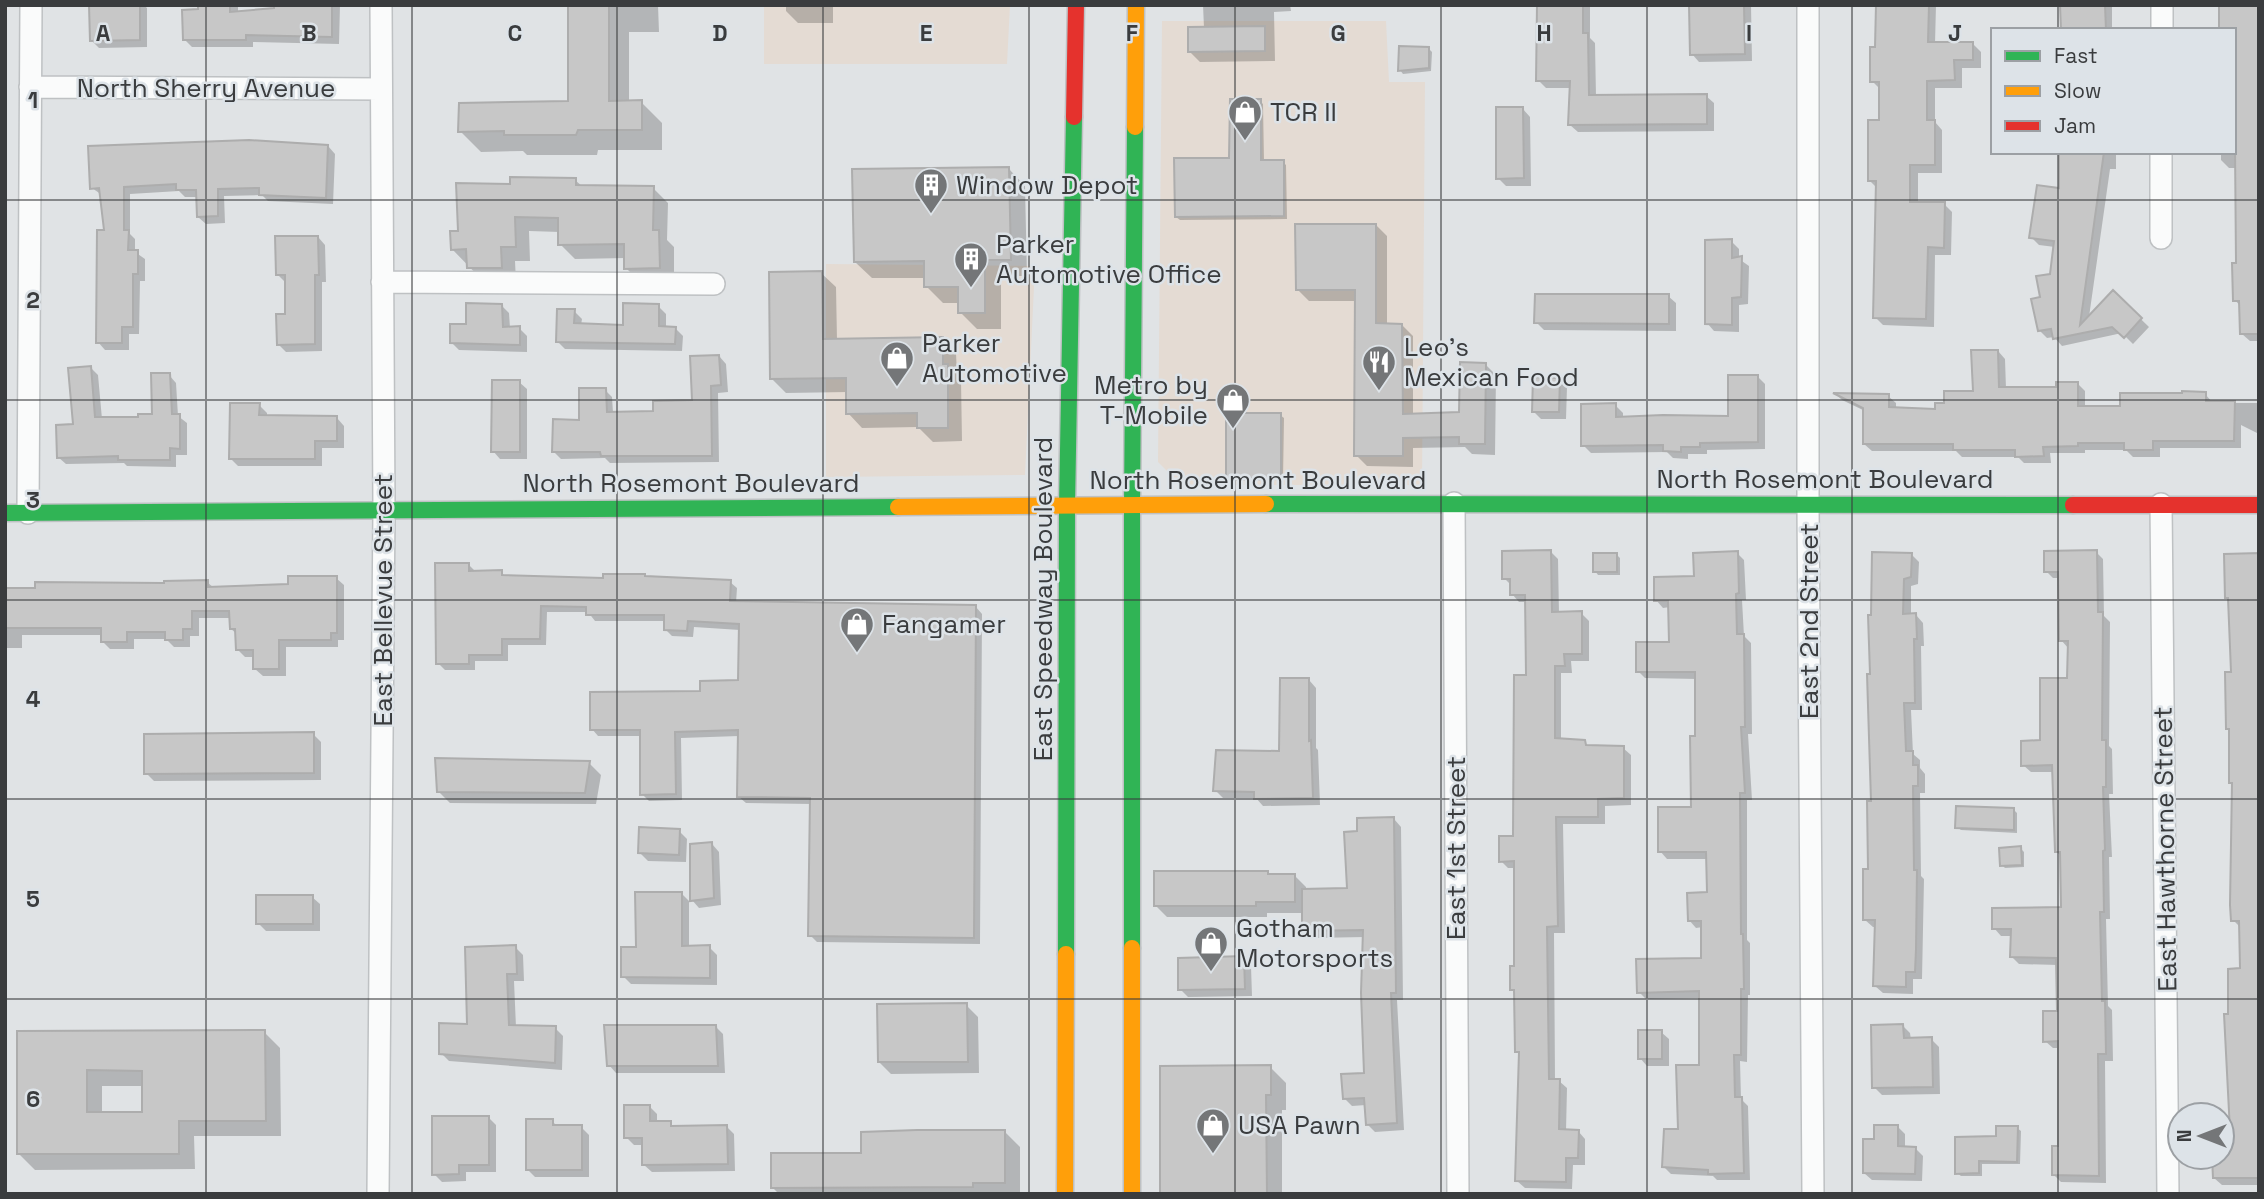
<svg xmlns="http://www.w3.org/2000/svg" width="2264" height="1199" viewBox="0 0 2264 1199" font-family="'Space Grotesk',sans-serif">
<rect width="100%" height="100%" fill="#e0e3e5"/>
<path fill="#e4dbd3" d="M764 5H1010L1007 64H764Z
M1162 21H1386L1389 82H1425L1422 485H1181L1158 462Z
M826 264 1035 266 1025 475 826 477Z"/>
<path fill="#0003" fill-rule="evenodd" d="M91 5H144L147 8V47L99 48 91 40Z
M200 5H238V13L276 10V5H340L339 44 253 42V47H192L185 40 200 11Z
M570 5H658L659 32H629V102H641L662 123V150H598L597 155H527L523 151 481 152 460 131 570 103Z
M786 5H833V23H798L786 11Z
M1203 5H1290L1291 11 1274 12 1275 61 1200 62 1190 52 1204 28Z
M1539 5H1590V38L1595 43 1596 97 1706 96 1714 103V131L1578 132 1570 125 1572 88H1546L1538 80Z
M1691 5H1751L1752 61 1699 62 1692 54Z
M1878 5H1936L1935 44H1973L1981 52V68H1962V88H1935V122L1942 130V173H1918V203L1944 204 1952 212 1951 255H1935L1934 327 1883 325 1875 317 1877 188 1870 181 1880 122V89L1872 81 1877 48Z
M2062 5H2112V30H2063Z
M2259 5V341H2250L2242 334 2241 307 2235 300 2237 265V168H2229L2221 160V152H2234V30Z
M1428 48 1432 52 1431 71 1403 74 1400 70Z
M1260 101 1263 104 1264 162H1283L1286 165 1287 219 1180 220 1176 217 1231 160Z
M1523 109 1530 117 1531 186H1506L1498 178Z
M328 146 335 154 333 204 268 201 262 195 224 196 225 223 206 224 198 217V197H185L179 191 130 194V234L135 239V252L145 259V281H140L139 334H129V350H105L98 342 106 231 102 195 92 188Z
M2061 152H2116V169H2110L2089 317 2113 292 2149 327 2133 344 2122 333 2062 346 2054 337 2047 338 2039 330 2042 298 2051 275 2055 247 2039 245 2031 237 2061 190Z
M1009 169 1025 186 1027 276H1001V329H977L960 312V303H943L926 286V278H872L855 262Z
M575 180 583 187 653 188 668 203 667 240 674 247V282L641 283 626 268V258L575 259 560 244V232L529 231 530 261H515L516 282H484L452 249 460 233 511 186Z
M1376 225 1387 236V325H1402L1413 336V415L1461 414 1485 364 1496 375 1495 455 1472 454 1465 447 1413 448V467L1367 466 1356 455 1357 301H1309L1298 290Z
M318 237 325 245 326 282H322V351L286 352 278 344 287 316 285 282 277 274Z
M1731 241 1739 249V259L1749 266 1748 304 1739 305V332L1714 331 1707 323Z
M821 273 836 287 837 340 942 339 956 353 957 375 961 380 962 441 933 442 918 427 862 428 848 413V392L786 393 772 379Z
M1668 296 1676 303V331L1544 330 1536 322Z
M502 306 509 313 510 328H519L527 336V352L459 350 452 343 468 326Z
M658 306 666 314V328H675L683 336 682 351 565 349 558 342 574 311 582 319 581 325 625 327Z
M1998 351 2005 359 2006 389H2057L2077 383 2085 391V408H2122L2205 394 2213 403H2259V434L2241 425V448H2160V457H2133L2126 450H2085V453H2050L2051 463H2024L2018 457H1962L1956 451H1872L1864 444 1865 411 1842 400 1837 395 1888 396 1896 403V409L1937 410 1974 393Z
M719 356 726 364 728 392 718 393 719 462 610 463 605 458 561 459 554 452 581 422 605 390 612 397 613 413H654L694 402Z
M91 368 98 375 102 419H139L154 415 169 375 176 383 178 416 187 423V455H176V467L127 466 124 463 66 464 58 457 75 426Z
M1757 376 1765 384V449L1707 450V454H1688V459L1673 458 1667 452 1591 453 1583 445 1615 405 1623 413V418H1730Z
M1559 379 1567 387 1566 419H1541L1533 411Z
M519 382 527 389V459H500L493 451Z
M259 405 267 413V417L337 418 344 426V448H322V466H238L230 458Z
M1280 415 1284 418 1283 480 1231 481 1227 477Z
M1551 552 1558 559 1559 614 1581 613 1589 621V661H1571L1572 673H1561V741L1584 742 1590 747 1623 748 1631 755V805L1605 806V824H1563L1565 933H1554L1555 1080 1559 1081 1567 1088 1566 1131H1578L1585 1139V1165H1573L1572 1189 1525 1188 1517 1181 1520 1055 1517 1051 1515 992 1512 989 1516 968V868H1508L1501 861 1515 837 1528 677 1527 602H1519L1512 594V586L1504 578Z
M2096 552 2103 559 2104 616 2110 622 2109 746 2112 749 2113 794H2109L2112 857H2109L2110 919H2106L2108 1006 2112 1010 2113 1061H2105L2106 1183 2061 1182 2054 1175 2060 1148V1048H2053L2045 1041 2059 1013 2058 965 2019 964 2012 957V936H2001L1994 928 2062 909V857L2057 852 2054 772H2031L2023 765 2041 742 2069 680V649L2061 640 2060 578H2053L2046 571Z
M1737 553 1744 560 1746 600H1742L1744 636 1751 643 1752 734H1748L1752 800H1747V940L1750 943V995H1748L1747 1062 1740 1061 1741 1099 1748 1106 1750 1180H1717L1713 1176 1671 1174 1664 1167 1679 1131 1700 1067 1701 998 1646 999 1639 992 1703 960V927L1696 928 1689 920 1709 894 1708 859H1667L1660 851 1693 809 1697 738V679L1645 678 1638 671 1671 644 1670 607 1663 608 1656 600Z
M1911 554 1919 562 1918 584 1911 586V615H1916L1923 623 1924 646H1921L1922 710H1911L1913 754 1920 760V768L1925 774V793H1920L1921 876 1924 879 1922 979H1913V994L1883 993 1875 986 1876 927H1873L1865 920 1873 803 1872 676Z
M1617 555 1620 558V575H1598L1595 571Z
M2259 555V1185H2222L2214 1178V1157H2222V1133L2231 1132 2230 1016 2242 970 2241 928 2233 920V785L2231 783 2233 674 2230 600 2227 597Z
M468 564 475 571 501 572 506 577 646 578 730 582 737 588 736 603 976 607 982 614 980 944 817 942 810 935 812 804 746 803 739 797V736L681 738 682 800 649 801 642 794 641 736H598L592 729 740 681V630L694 627 693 637 672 636 665 629 666 621H595L588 612H547L546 645H508V661H475V670H445L438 663Z
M336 578 344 585V640H338V647H286V676H263L255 669V657H245L237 649V634L231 629V618H199V636H190V647H174L166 639H134V649H110L102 641V635H22V648H5V590L207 582 214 588 289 586Z
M1309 680 1316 688V748L1318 750 1320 805 1263 806 1256 798H1223L1215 790 1281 752Z
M313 734 321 742V780L154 781 146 773Z
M589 763 601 775 596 804 450 803 438 791Z
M2014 810 2017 813V833L1961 830 1957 827Z
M1394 819 1401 827 1403 1000H1397L1404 1130 1375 1132 1367 1124 1366 1105 1352 1106 1344 1098 1366 1074 1365 937 1312 938 1304 930V913H1267V917H1167L1155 905 1269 875H1294L1306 887V891L1349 890 1359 833Z
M679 831 687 839 686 862 648 861 640 853Z
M712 844 719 852 721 905 699 908 692 900Z
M2020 848 2024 852V867L2005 868 2002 865Z
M681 893 689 901V947H709L717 955V985L631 984 623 976 637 948Z
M312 897 320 904V931H266L258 923Z
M515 947 523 955 524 981H514L516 1027 555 1028 563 1036 562 1070 449 1061 441 1053 469 1026Z
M1243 958 1251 966 1252 996 1188 997 1180 989Z
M966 1005 978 1017 979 1073 891 1074 879 1062Z
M1903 1026 1910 1033 1911 1040 1931 1039 1939 1047 1940 1094 1882 1095 1874 1087Z
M716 1027 723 1034 725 1073H616L609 1065Z
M264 1032 280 1048 281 1136H194L195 1169 35 1170 19 1154V1033ZM102 1086H143V1114L102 1113Z
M1661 1032 1669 1039V1066H1647L1640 1058Z
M1270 1067 1286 1083V1110H1282V1194H1161Z
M649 1106 657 1114V1123H670L675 1128 727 1127 734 1134 735 1171 652 1172 644 1165V1145H634L626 1137Z
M488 1117 496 1125V1172H466V1181L442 1182 434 1174Z
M552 1121 558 1127H581L589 1135V1177H535L527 1169Z
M1898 1127 1905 1134V1148H1915L1923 1156 1922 1181 1872 1180 1864 1173 1876 1141Z
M2017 1128 2021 1131 2020 1164H1982V1176H1961L1957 1173 1997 1138Z
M1004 1131 1020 1147V1194H779L772 1187 862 1154Z"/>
<path fill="#c7c7c7" stroke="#adadad" stroke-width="2" fill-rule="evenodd" d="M89 5H140V40L90 41Z
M198 5H230V12L274 8V5H332V37L246 35V40H183L182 10 198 9Z
M568 5H609V101L642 100V130H578L576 135H504V131L458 132 459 103 568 101Z
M1537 5H1583V33H1588L1589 95 1707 94V124L1568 125 1570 81H1536Z
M1689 5H1744L1745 54 1690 55Z
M1876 5H1929L1928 42H1973V60H1954L1955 80 1927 81V120H1935V165H1910V202H1945L1944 248 1928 247 1926 319 1873 318 1876 181H1868V120H1879V82H1870V47H1875Z
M2060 5H2105L2106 30H2061Z
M2219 5H2259V334H2240L2239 301H2233L2232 263H2236L2234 30H2219Z
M1265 26V51L1188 52V27Z
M1399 46 1429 47V68L1398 71Z
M1230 99H1261V160H1284V216L1175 217 1174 158H1229Z
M1496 107H1523L1524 178 1496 179Z
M249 140 328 145 326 198 259 195V188L218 189V216L197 217 196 190H176V184L124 187V230H129L128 250H138V274H133V327H122V343H96L97 230H104L99 188 90 189 88 146Z
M2059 152H2104L2080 325 2113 290 2142 318 2124 338 2112 327 2053 339 2051 329 2038 331 2031 299 2040 297 2036 276 2050 274 2054 241 2029 238 2037 185 2059 188Z
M1009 167 1011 260H985V313H958V287H924V261L854 262 852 169Z
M510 177 576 178V185L654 186 653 230H659L660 268 624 269V244L558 245V218L515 217 516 247H501L502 268H467L466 249 451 250 450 231H458L456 183 510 184Z
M1295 224H1376V323L1402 324 1403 414 1459 412 1460 362 1486 363 1485 444H1459V437L1403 438V456H1354L1355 290H1296Z
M275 236H318L319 275H315V344L277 345 276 314H285V275H276Z
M1732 239V258L1742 256 1741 297 1732 298V325L1705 324V240Z
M822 271 823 339 943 337V364H948V428H917V413L846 414V378L770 379 769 272Z
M1535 294H1669V324L1534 323Z
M466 303 502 304 503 327 520 326V345L450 343V324H466Z
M623 303 659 304V326L676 327 675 344 556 342 557 309H575L574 323 623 325Z
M1971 350H1998L1999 387H2056V382H2078V406H2120V393H2182V391L2206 392V401H2235L2234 441H2153V450H2124V443H2078V446L2043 447 2044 456 2015 457V450H1953V444H1863V408L1833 393 1889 394V407L1935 409V403H1944V391H1973Z
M719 355 721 385 711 386 712 456H601L600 452H552L553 419 579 420V388H606L607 412 653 411V401L692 400 690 356Z
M91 366 95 417H138V414H152L151 373H170L172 414H180V449L170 448V460H118V456L57 458 56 425 73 424 68 368Z
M1728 375H1758V442L1700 443V447H1681V452L1663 451V445L1581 446V404L1616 403V417L1663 415 1728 416Z
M1533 377 1560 378 1559 412H1532Z
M492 380H520V452H491Z
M230 403H260L259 415 337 416V441H315V459H229Z
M1226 413H1281V478H1226Z
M1551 550 1552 612 1582 611V654H1564L1565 666H1555V738L1585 740 1586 745 1624 746V798L1598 799V817H1556L1558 926 1547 927 1549 1079H1560L1559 1129 1579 1130 1578 1158H1566V1182L1515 1181 1519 1052H1515L1514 990H1510V966H1514V861L1499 862V836H1513L1514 675H1526L1525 595H1510V579H1502V551Z
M2097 550 2098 612H2103L2102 740H2106V787H2103L2105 850 2103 851 2104 912H2100L2102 1001H2105L2106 1054H2098L2099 1176 2052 1175V1146H2058V1041L2043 1042V1011H2057L2056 958 2010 957 2011 929H1992V908L2061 907 2060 852H2055L2052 765 2021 766V741L2040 740V678H2067L2068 641H2059L2058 572H2044V551Z
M1738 551 1739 593 1736 594 1737 634H1744L1745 727H1741L1745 793H1740L1741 934H1743L1744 989H1741V1055H1734L1735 1097H1742L1744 1173 1708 1174V1170L1662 1167 1664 1129H1678L1676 1065H1699V991L1637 993 1636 959 1701 958V921H1688L1687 893 1707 892 1706 852H1658V807H1691L1690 736H1695V672H1636V642H1669L1668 601H1654V577L1694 576 1693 553Z
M1872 552 1912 553 1911 577 1904 579 1903 614 1916 613 1917 639H1914L1915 703H1904L1906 751H1913V765H1918V786H1913L1914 870H1917L1916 949 1915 972H1906V987L1873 986 1875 920H1863V869H1868L1867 801H1871L1867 674H1870L1868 615H1871Z
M1593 553H1617V572H1593Z
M2259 553V1178H2213L2212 1157H2222V1131H2230L2224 1014H2228V969L2240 968 2239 921H2231L2230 905 2232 783H2229V729H2226L2225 672H2231L2228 598H2225L2224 554Z
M435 563H469V571L502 570V575L603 578V574H645V576L731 580 730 601 976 605 974 938 808 936 810 798 737 797 738 730 675 732 676 794 640 795V730H590V692L700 691V681L738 680 739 624 688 621 687 631 664 630V615H586V607L541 606 540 639H502V655H469V664H436Z
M288 576H337V633H331V640H279V669H253V650H236L235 629H230L229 611H192V629H183V640H165V632H127V642H101V628H5V588H35V582L164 583V581L208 580V587L288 584Z
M1280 678H1309V741L1311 740 1313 798 1254 799V792L1213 791 1216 750 1279 751Z
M314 732V773L144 774V734Z
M435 758 590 761 585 793 437 792Z
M1956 806 2014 808V830L1955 828Z
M1394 817 1396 993H1391L1397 1123 1366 1125 1364 1098 1343 1099 1341 1074 1364 1073 1361 993 1363 930 1302 931V889L1347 888 1344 832 1357 831V818Z
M639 827 680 829 679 855 638 853Z
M712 842 714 898 690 901V844Z
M2021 846 2022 865 2000 866 1999 848Z
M1154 871H1268V874H1295V902H1256V906H1154Z
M635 892H682V946L710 945V978L621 977V947H636Z
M256 895H313V924H256Z
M516 945 517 974H507L509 1025 556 1026 555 1063 439 1054V1023L467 1024 465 947Z
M1244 956 1245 989 1178 990V958Z
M967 1003 968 1062H878L877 1004Z
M1903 1024 1904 1038 1932 1037 1933 1087 1872 1088 1871 1025Z
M604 1025H716L718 1066H607Z
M265 1030 266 1121H179V1154H17V1031ZM87 1070 142 1071V1112H87Z
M1638 1030H1662V1059H1638Z
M1271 1065V1095H1266L1267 1193 1160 1194V1066Z
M624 1105H650V1121H671V1126L727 1125 728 1164 642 1165V1138H624Z
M432 1116H489V1165H459V1174L432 1175Z
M526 1119H553V1125H582V1170H526Z
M1874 1125H1898V1146L1916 1147 1915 1174 1863 1173V1139H1874Z
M1996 1126H2018L2017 1162 1979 1161V1173L1955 1174V1137L1996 1136Z
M917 1130H1005V1183H973V1187L771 1188V1153H861V1132Z"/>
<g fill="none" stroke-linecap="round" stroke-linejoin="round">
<g stroke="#bec1c3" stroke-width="24">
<path id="street" d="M1808 5V504L1813 1194
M2162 30V5
M30 87 381 89
M2161 238V152
M382 282 714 284
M1454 503 1458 1194
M2161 504 2168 1194
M28 513 31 5
M378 1194 384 509 381 5"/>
</g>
<g stroke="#bec1c3" stroke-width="19">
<path id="fast" d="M1266 504 2073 505
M5 513 898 507
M1132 948V506L1135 127
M1066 954 1067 506 1074 117"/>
</g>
<g stroke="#bec1c3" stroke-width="19">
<path id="slow" d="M1135 127 1136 5
M898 507 1266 504
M1132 948V1194
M1065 1194 1066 954"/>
</g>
<g stroke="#bec1c3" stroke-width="19">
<path id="jam" d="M1074 117 1076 5
M2073 505H2259"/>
</g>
<use href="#street" stroke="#fafbfb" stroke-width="21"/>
<use href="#fast" stroke="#30b455" stroke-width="16"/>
<use href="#slow" stroke="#ff9f0a" stroke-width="16"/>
<use href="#jam" stroke="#e5322d" stroke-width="16"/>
</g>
<path fill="none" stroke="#3a3c3e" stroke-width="2" stroke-opacity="0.55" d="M206 5V1194M412 5V1194M617 5V1194M823 5V1194M1029 5V1194M1235 5V1194M1441 5V1194M1647 5V1194M1852 5V1194M2058 5V30M2058 152V1194M5 200H2259M5 400H2259M5 600H2259M5 799H2259M5 999H2259"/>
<defs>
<g id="shop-pin" transform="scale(1.75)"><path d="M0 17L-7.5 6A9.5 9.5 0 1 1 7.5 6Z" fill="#747678" stroke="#dde3e8"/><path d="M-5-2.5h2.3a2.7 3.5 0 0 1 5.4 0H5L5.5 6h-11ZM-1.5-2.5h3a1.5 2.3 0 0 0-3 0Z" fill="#fff"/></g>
<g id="building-pin" transform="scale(1.75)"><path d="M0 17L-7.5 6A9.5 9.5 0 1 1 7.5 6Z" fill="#747678" stroke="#dde3e8"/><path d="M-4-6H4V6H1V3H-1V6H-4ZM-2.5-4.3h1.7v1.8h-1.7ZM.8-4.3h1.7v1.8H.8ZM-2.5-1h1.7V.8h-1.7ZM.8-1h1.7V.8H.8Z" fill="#fff"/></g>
<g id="restaurant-pin" transform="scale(1.75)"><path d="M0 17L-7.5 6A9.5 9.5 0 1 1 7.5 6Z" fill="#747678" stroke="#dde3e8"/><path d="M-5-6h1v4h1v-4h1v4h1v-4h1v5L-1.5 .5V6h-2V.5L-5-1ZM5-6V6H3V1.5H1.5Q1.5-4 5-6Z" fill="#fff"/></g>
</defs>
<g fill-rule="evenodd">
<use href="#shop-pin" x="1245" y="112"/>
<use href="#building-pin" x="931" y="185"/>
<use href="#building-pin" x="971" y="259"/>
<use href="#shop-pin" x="897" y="358"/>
<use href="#restaurant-pin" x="1379" y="362"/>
<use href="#shop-pin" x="1233" y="400"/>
<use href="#shop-pin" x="857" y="624"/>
<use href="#shop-pin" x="1211" y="943"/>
<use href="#shop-pin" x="1213" y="1125"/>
</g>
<g text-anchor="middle" stroke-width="5" stroke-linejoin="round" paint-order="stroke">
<g font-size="26" fill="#3a3c3e" stroke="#dde3e8">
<text x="206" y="97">North Sherry Avenue</text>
<text x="1825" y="488">North Rosemont Boulevard</text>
<text x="1258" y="489">North Rosemont Boulevard</text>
<text x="691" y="492">North Rosemont Boulevard</text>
<text transform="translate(1043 599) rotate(-90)" y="9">East Speedway Boulevard</text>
<text transform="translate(383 600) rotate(-90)" y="9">East Bellevue Street</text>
<text transform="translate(1809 621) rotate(-90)" y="9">East 2nd Street</text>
<text transform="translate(1456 848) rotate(-90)" y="9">East 1st Street</text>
<text transform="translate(2165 849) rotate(-91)" y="9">East Hawthorne Street</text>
</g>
<g font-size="26" fill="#3a3c3e" stroke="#dde3e8" text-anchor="start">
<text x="1270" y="121">TCR II</text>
<text x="956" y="194">Window Depot</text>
<text x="996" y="253">Parker<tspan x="996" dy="30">Automotive Office</tspan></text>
<text x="922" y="352">Parker<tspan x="922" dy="30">Automotive</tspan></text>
<text x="1404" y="356">Leo's<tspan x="1404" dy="30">Mexican Food</tspan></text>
<text x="1208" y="394" text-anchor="end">Metro by<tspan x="1208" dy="30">T-Mobile</tspan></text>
<text x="882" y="633">Fangamer</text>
<text x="1236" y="937">Gotham<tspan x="1236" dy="30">Motorsports</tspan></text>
<text x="1238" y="1134">USA Pawn</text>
</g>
</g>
<g font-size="23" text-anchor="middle" font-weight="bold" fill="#3a3c3e" stroke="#dde3e8" stroke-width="5" stroke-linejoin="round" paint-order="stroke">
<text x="103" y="41">A</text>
<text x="309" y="41">B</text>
<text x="515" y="41">C</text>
<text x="720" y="41">D</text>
<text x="926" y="41">E</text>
<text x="1132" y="41">F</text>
<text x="1338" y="41">G</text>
<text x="1544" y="41">H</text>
<text x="1749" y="41">I</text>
<text x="1955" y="41">J</text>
<text x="33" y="108">1</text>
<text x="33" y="308">2</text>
<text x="33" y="508">3</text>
<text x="33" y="707">4</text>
<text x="33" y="907">5</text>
<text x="33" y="1107">6</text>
</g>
<rect width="2264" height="1199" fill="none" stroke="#3a3c3e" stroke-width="14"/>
<rect x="1991" y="28" width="245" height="126" fill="#dde3e8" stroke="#9ca0a4" stroke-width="2"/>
<rect x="2005" y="51" width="35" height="10" fill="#30b455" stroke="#9ca0a4" stroke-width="2"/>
<text x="2054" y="63" font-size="21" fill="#3a3c3e">Fast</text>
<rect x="2005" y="86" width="35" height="10" fill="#ff9f0a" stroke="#9ca0a4" stroke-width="2"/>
<text x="2054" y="98" font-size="21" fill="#3a3c3e">Slow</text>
<rect x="2005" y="121" width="35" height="10" fill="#e5322d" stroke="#9ca0a4" stroke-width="2"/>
<text x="2054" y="133" font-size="21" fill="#3a3c3e">Jam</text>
<g transform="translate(2201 1136) rotate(270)"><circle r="33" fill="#dde3e8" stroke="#9ca0a4" stroke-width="2"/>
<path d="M0-5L12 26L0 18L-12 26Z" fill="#747678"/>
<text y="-10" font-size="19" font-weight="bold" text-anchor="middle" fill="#3a3c3e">N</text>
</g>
</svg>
